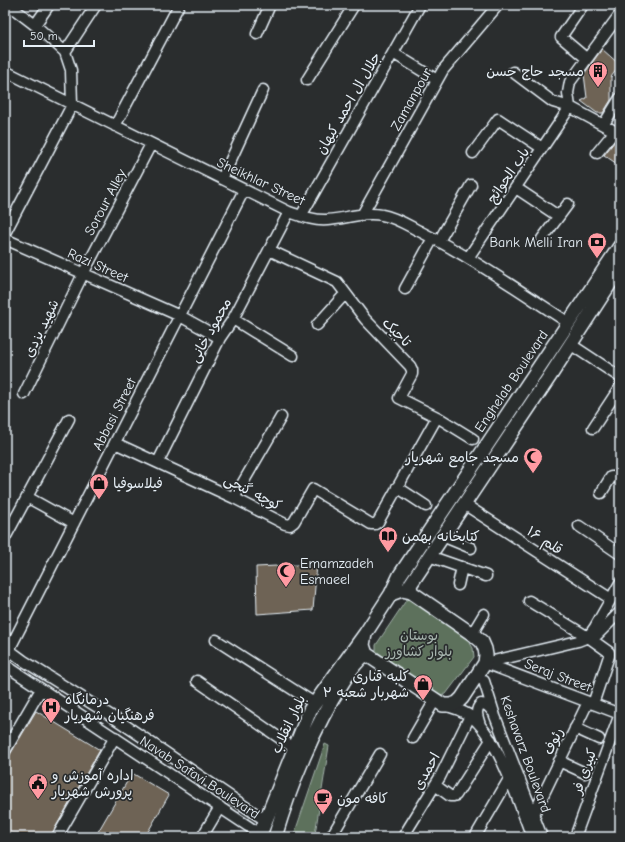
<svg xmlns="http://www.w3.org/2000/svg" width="625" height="842" viewBox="0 0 625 842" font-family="'Comic Neue','Playpen Sans Arabic',sans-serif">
<rect width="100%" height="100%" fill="#2a2d2e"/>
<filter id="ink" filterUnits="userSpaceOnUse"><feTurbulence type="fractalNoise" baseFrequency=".025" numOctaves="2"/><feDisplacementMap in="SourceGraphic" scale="8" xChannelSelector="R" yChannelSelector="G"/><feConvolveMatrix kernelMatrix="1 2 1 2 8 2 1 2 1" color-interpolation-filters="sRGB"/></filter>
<g filter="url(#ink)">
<path fill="#5d715b" stroke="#a2b1aa" d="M409 596 468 640 473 648 474 657 446 694 437 695 376 651V645Z
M325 744 329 746 315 834 295 832Z"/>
<path fill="#6e6354" stroke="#e8f1f8" d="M602 49 620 65 611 77V100L603 113H597L581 101 587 98 584 74Z
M615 141 618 143 619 148H620V166L604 155Z
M317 564 313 610 257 614 256 567Z
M36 711 100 750 50 837H5V763Z
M132 773 169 795 145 837H95Z"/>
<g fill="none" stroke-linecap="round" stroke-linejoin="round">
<g stroke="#e8f1f8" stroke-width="13">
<path id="minor" d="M583 5 561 37 587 59
M35 25 49 5
M257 34 270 5
M65 52 96 5
M393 53 437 80
M5 71 289 212C301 216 314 221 327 220 345 219 364 211 382 215 395 217 409 226 421 232 473 258 521 292 569 323
M513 72 553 102 570 107 620 134
M307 80 354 5
M570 107 568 93 570 82 620 14
M604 124 620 98
M115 126 179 5
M473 153 498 119 542 148
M597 153 615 131
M222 179 263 90
M516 188 558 216
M362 215 443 70 498 5
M301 216 420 5
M5 233 72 105 71 70 65 52 35 25 9 5
M5 239 180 316 220 338
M542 239 568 204
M439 241 471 185
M269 250 337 282 365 319 410 366 412 370V374L399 398 439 418 473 439
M468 258 570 107
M405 289 433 238
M233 319 293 356
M317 325 345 294
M570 344 620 377
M24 394 83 274 151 144
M593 428 620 387
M115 443 234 498 285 524 290 525 294 522 313 489 371 524H375L378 522 437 417
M158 462 220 338 233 319 289 212
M397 487 426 506
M601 493 611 477H616L620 480
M27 497 74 523
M234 498 281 417
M464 504 611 599
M579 526 620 554
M442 536 471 548
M5 538 69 419
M429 556 486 576
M458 585 462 567
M529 601 588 637 609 652V656L593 704
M472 634 484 614
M590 636 597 635 620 612
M216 640 314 703
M5 647 24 661 110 715 265 820
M9 650 244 190
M485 663 578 641 588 637 595 627 620 583
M485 663 620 714
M5 665 260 834
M197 681 294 748
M484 681 495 716 542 837
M447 706C455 708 462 711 469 715 498 735 519 804 532 837
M480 725C478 718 474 710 481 704 487 704 489 707 493 712
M575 728 599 739
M413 738 435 700
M5 751 41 689
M559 761 585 773
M435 785 450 796H453L456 795 491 740
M534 814 588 702
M57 837 115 737
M202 837 220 807
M331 837 380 754
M403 837 440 777 470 716
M475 837 509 779
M575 837 620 714"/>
</g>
<g stroke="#e8f1f8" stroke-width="16">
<path id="major" d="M402 590 411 592 475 636 482 642 485 649 486 655 485 663 462 698 457 703 451 705H443L366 654 363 645 365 634 391 594Z
M411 592 410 585 550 376 620 268
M391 594 400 575 620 246
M259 837 310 710 365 634
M275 837C290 786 314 726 343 682 349 672 356 661 366 654"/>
</g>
<use href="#minor" stroke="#2a2d2e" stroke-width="10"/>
<use href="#major" stroke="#2a2d2e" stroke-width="13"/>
</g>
</g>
<defs>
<g id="building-pin" transform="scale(1)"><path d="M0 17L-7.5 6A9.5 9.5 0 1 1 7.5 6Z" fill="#ff9aa2" stroke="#2a2d2e"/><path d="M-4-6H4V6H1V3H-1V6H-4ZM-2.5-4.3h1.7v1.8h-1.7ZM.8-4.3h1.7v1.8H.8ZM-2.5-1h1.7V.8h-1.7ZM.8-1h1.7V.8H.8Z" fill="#111"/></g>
<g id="bank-pin" transform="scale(1)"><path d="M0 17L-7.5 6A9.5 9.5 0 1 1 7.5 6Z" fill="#ff9aa2" stroke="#2a2d2e"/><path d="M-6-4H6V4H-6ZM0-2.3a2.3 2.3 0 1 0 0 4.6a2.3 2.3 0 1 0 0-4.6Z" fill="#111"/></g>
<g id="mosque-pin" transform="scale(1)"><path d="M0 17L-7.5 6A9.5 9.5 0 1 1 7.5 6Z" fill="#ff9aa2" stroke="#2a2d2e"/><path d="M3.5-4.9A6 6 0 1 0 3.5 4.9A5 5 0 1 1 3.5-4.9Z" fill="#111"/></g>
<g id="shop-pin" transform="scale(1)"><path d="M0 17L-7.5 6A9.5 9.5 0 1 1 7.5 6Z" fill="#ff9aa2" stroke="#2a2d2e"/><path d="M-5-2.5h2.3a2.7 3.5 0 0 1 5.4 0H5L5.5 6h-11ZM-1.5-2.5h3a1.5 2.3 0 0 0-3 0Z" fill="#111"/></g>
<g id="library-pin" transform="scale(1)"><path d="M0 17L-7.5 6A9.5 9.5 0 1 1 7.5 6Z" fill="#ff9aa2" stroke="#2a2d2e"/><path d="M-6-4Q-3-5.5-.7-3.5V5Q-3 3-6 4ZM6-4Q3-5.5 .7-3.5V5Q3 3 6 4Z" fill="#111"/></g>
<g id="hospital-pin" transform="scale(1)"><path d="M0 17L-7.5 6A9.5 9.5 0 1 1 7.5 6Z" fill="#ff9aa2" stroke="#2a2d2e"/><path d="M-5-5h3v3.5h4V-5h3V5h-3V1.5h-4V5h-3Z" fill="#111"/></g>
<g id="civic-pin" transform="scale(1)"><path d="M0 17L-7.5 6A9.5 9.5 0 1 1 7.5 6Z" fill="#ff9aa2" stroke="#2a2d2e"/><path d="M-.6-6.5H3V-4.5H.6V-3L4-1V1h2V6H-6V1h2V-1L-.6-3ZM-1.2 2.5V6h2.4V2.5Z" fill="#111"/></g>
<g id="cafe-pin" transform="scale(1)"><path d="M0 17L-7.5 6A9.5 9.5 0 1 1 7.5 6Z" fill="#ff9aa2" stroke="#2a2d2e"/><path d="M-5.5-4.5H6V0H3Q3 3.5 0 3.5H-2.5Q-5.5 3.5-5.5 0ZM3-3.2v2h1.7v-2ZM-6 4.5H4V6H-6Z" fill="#111"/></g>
</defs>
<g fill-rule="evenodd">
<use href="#building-pin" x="598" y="71"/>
<use href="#bank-pin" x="597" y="242"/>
<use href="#mosque-pin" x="533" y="457"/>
<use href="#shop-pin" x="99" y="483"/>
<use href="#library-pin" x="388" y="536"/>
<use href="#mosque-pin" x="286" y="571"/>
<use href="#shop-pin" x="423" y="684"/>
<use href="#hospital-pin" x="51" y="707"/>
<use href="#civic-pin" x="38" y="783"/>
<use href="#cafe-pin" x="323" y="798"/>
</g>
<g text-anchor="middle" stroke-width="3.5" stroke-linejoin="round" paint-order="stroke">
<g font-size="14" fill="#e8f1f8" stroke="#2a2d2e" text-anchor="start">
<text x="584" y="76" text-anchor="end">مسجد حاج حسن</text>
<text x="583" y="247" text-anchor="end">Bank Melli Iran</text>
<text x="519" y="462" text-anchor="end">مسجد جامع شهریار</text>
<text x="113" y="488">فیلاسوفیا</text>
<text x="402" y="541">کتابخانه بهمن</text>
<text x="300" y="568">Emamzadeh<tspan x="300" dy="16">Esmaeel</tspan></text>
<text x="409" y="681" text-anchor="end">کلبه قناری<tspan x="409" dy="16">شهربار شعبه ۲</tspan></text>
<text x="65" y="704">درمانگاه<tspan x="65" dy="16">فرهنگیان شهریار</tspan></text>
<text x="52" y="780">اداره آموزش و<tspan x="52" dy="16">پرورش شهریار</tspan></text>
<text x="337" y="803">کافه مون</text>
</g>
<g font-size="14" fill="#e8f1f8" stroke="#2a2d2e">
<text transform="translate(411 99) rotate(-61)" y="5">Zamanpour</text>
<text transform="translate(348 103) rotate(-60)" y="5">جلال ال احمد کیهان</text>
<text transform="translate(508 175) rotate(-56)" y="5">باب الحوائج</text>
<text transform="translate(261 181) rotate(25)" y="5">Sheikhlar Street</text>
<text transform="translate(105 202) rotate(-62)" y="5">Sorour Alley</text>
<text transform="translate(98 265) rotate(24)" y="5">Razi Street</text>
<text transform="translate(41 328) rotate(-64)" y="5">شهید یزدی</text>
<text transform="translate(210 330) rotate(-61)" y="5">محمود خانی</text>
<text transform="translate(397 332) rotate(45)" y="5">تاجیک</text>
<text transform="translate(511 381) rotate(-56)" y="5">Enghelab Boulevard</text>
<text transform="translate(114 414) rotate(-63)" y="5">Abbasi Street</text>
<text transform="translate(253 492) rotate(27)" y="5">کوچه گنجی</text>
<text transform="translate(545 540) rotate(33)" y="5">قلم ۱۶</text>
<text transform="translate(558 675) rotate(21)" y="5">Seraj Street</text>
<text transform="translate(288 724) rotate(-65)" y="5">بلوار انقلاب</text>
<text transform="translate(553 741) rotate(-64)" y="5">رئوف</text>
<text transform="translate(526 754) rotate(70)" y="5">Keshavarz Boulevard</text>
<text transform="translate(426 771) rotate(-61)" y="5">احمدی</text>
<text transform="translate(584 771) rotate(-70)" y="5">کبیری فر</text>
<text transform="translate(200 777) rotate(33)" y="5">Navab Safavi Boulevard</text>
</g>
<g font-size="14" fill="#a9b7b1" stroke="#2a2d2e">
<text x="419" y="640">بوستان<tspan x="419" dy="16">بلوار کشاورز</tspan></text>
</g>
</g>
<rect width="625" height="842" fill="none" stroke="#2a2d2e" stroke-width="20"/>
<rect x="10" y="10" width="605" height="822" fill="none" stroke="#e8f1f8" stroke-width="1.5" filter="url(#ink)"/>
<path d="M24 40v6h70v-6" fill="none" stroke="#e8f1f8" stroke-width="2"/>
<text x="30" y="40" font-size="12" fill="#e8f1f8" stroke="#2a2d2e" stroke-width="3" paint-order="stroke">50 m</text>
</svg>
